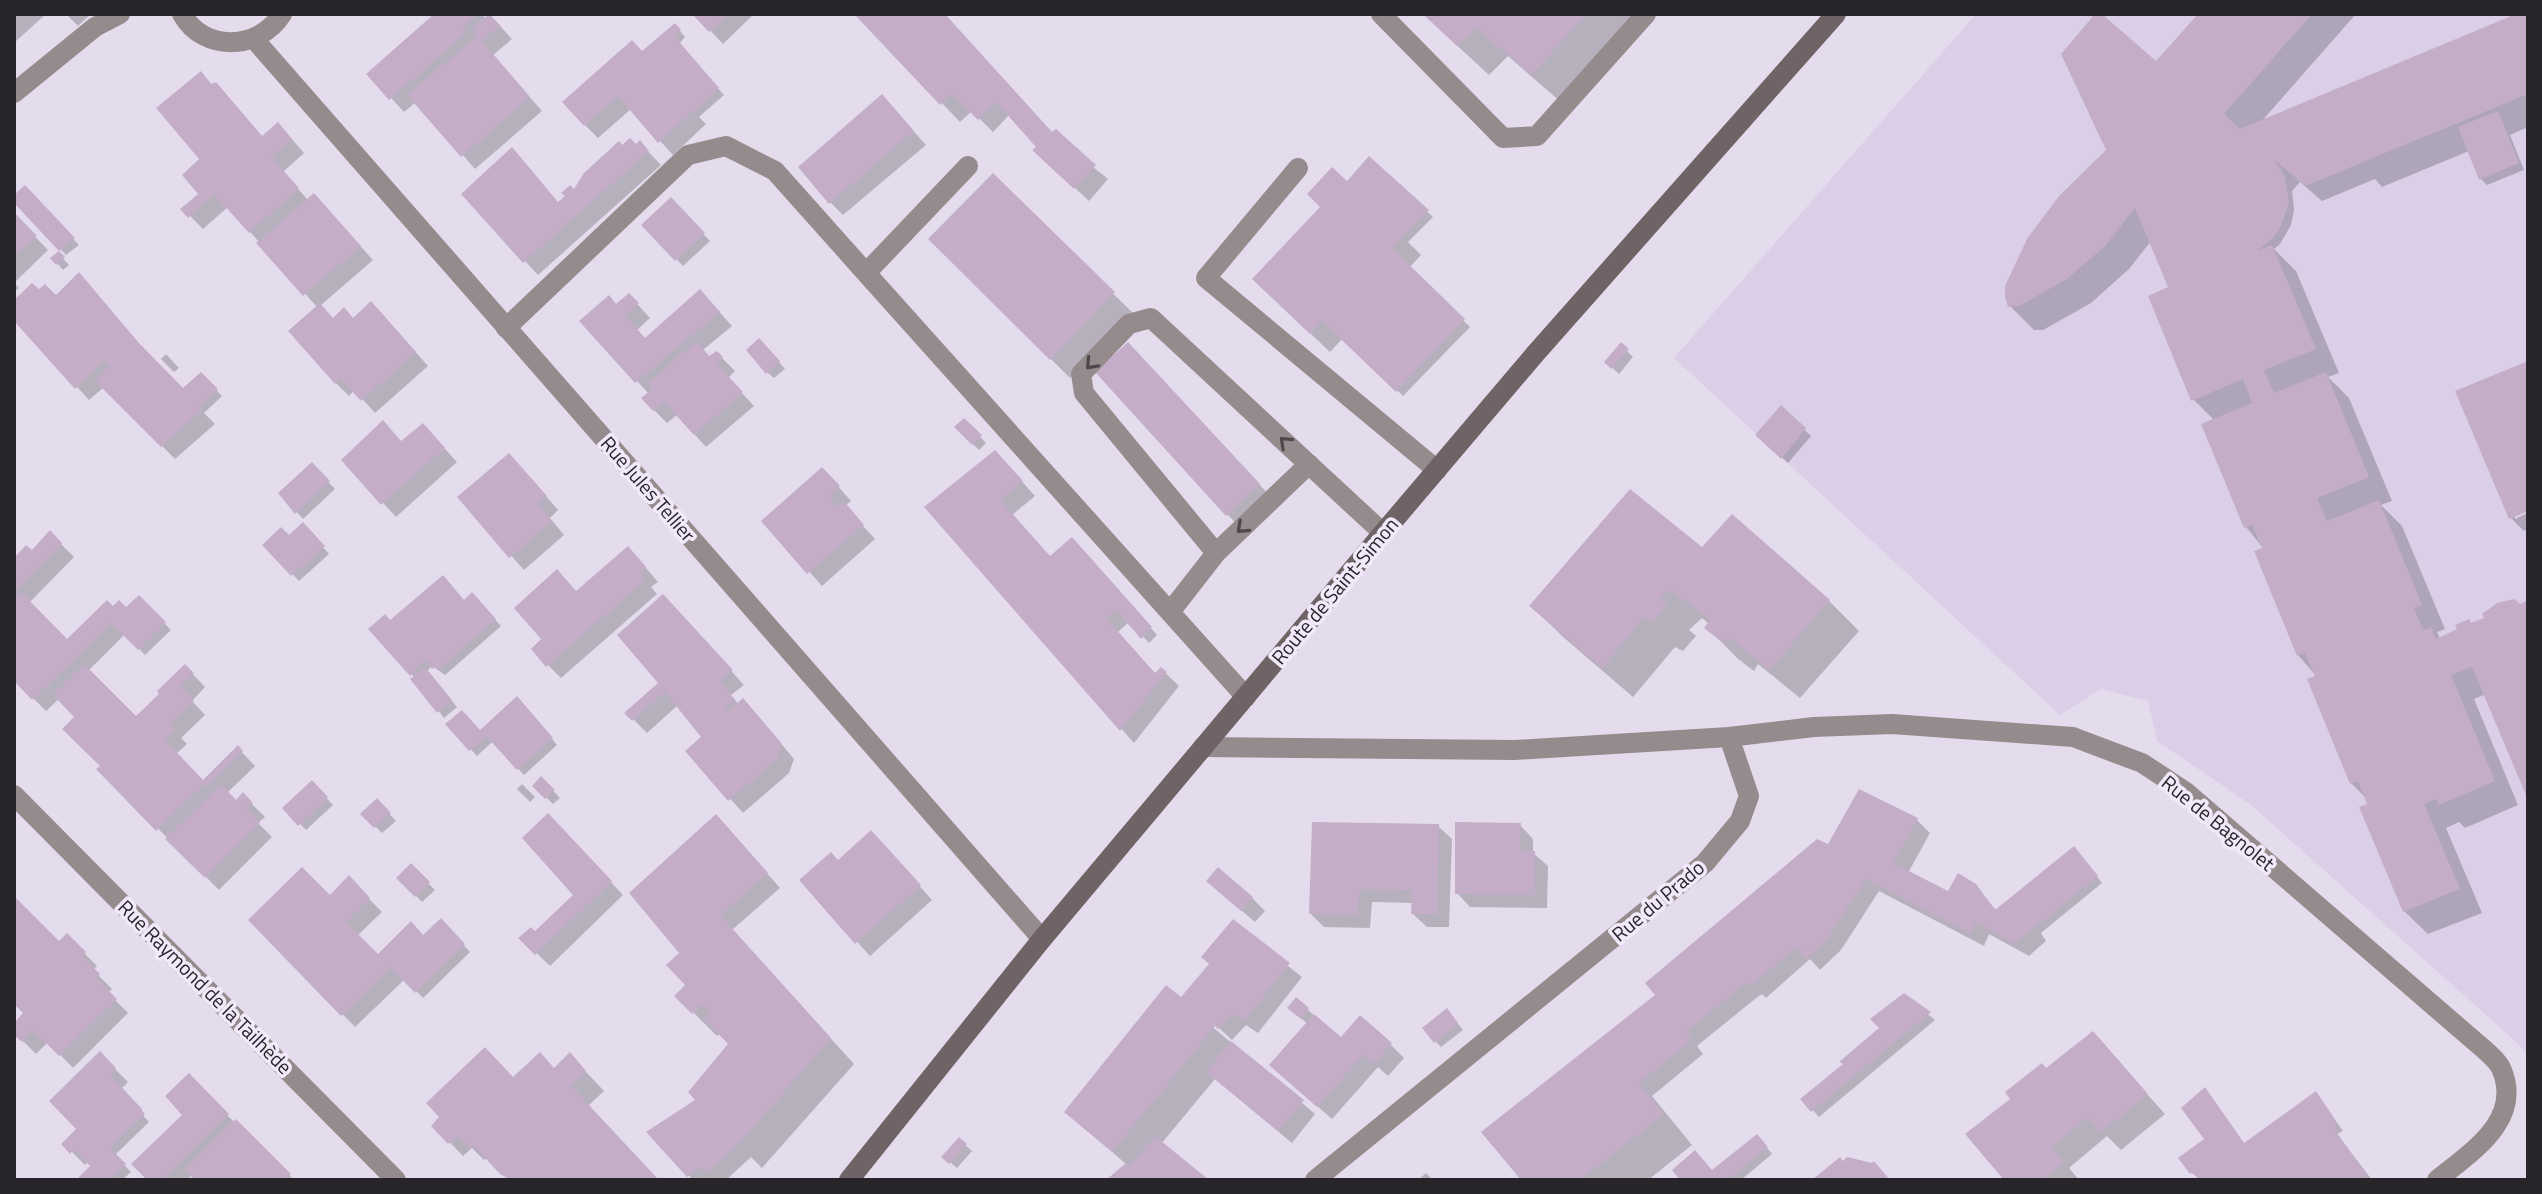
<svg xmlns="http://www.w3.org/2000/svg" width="2542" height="1194" viewBox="0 0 2542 1194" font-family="'Titillium Web',sans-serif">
<rect width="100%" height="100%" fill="#e4dced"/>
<path fill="#dbcfe7" d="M1976 14H2528V1056L2514 1040 2251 805 2157 741 2148 701 2101 689 2060 715 1674 358Z"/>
<path fill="#0003" d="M14 14H46L14 43Z
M66 14H91L78 26Z
M437 14H482L486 19 490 15 512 39 493 55 542 111 475 169 416 102 404 112 369 74Z
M695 14H754L723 44Z
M857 14H943L1052 134 1108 179 1089 201 1048 163 1039 147 1010 114 993 132 972 111 960 122Z
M1423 14H1645L1562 103 1508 56 1489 75Z
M2097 14 2156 64 2200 14H2356L2261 122 2521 14H2528V127L2510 135 2524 170 2487 185 2480 178 2469 151 2382 187 2375 179 2322 201 2300 182 2292 191 2294 210 2291 225 2280 244 2274 249 2296 271 2339 373 2328 377 2349 398 2392 501 2381 505 2402 526 2445 629 2437 632 2440 639 2460 630 2469 621 2473 625 2528 603V795L2486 694 2474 699 2518 805 2465 828 2459 822 2446 828 2482 913 2428 934 2404 911 2367 799 2351 783 2317 677 2298 655 2264 549 2246 527 2214 420 2193 399 2171 288 2151 241 2129 269 2091 303 2043 330H2034L2010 306 2109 151Z
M675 25 685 37 679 44 724 95 699 117 706 124 673 155 631 109 598 138 585 125 642 53Z
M201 73 263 138 278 125 291 138 304 153 283 172 308 200 327 209 373 260 320 306 334 319 384 317 428 366 375 413 354 390 349 396 336 383 317 307 228 207 203 229 183 209 200 194Z
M882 96 926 145 843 215 830 202Z
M640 143 661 165 538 275 463 194 559 203 622 148 636 146Z
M1370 159 1433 217 1408 242 1421 255 1409 268 1470 327 1403 396 1343 338 1330 352 1273 298 1356 193Z
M993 176 1133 313 1070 378 931 239Z
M25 188 79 245 66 255 14 200Z
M671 200 710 241 683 266 643 225Z
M14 215 48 250 14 283 19 288 15 291H14Z
M58 253 69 265 63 270 57 263Z
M79 275 151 358 192 401 201 374 222 396 204 413 215 424 175 459 104 387 89 400 14 318V303L56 298Z
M629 295 650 318 637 330 646 340 713 305 732 326 703 350 710 358 717 353 735 371 728 378 754 406 706 447 677 415 667 423 654 410 649 394 582 321 617 306Z
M759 340 785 369 774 378 767 372Z
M1621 345 1633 357 1619 374 1606 362Z
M166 354 179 368 174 372 161 359Z
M1141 357 1272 498 1240 527 1227 514Z
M2528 363V509L2515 514V519L2528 513V529L2524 531 2511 518Z
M1781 408 1811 436 1788 463 1758 435Z
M964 420 986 443 979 450 957 428Z
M436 439 457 462 396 517 344 460 402 443Z
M312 465 335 489 303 519 280 493Z
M1008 466 1035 496 1012 515 1051 558 1138 614 1157 635 1149 643 1129 622 1117 633 1155 675 1161 669 1179 686 1134 743 927 508Z
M522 469 558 510 550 518 564 535 524 570 460 498Z
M835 483 851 501 845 506 875 539 822 586 764 521Z
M1732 516 1829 601 1859 631 1800 698 1758 664 1754 671 1737 658 1707 627 1709 624 1702 618 1689 630 1696 636 1683 651 1675 647 1633 697 1562 636 1532 606 1702 550Z
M303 525 329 554 299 581 265 545 289 538Z
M50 533 74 557 29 603 67 642 113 609 126 610 139 598 171 630 145 655 125 634 88 671 136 719 185 666 205 687 192 701 205 715 181 738 187 744 176 754 203 782 238 748 255 766 227 793 236 802 243 795 265 817 258 823 272 837 219 890 99 769 103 766 77 716 59 699 46 711 14 679V561L32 552Z
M641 562 658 582 651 587 657 594 561 678 548 665 577 593Z
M478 601 501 626 445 675 432 666 427 671 457 707 444 718 415 678 370 629 464 602Z
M676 610 744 685 731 695 739 705 756 714 794 759 789 773 743 813 688 751 703 737 678 705 647 733 627 713 660 684Z
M524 705 557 745 524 775 493 741 477 756 448 724 480 733Z
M541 778 560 798 553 804 535 786Z
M312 783 333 805 306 830 285 808Z
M522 784 535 797 530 802 517 789Z
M377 801 396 821 382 833 363 814Z
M1916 819 1930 833 1908 873 1949 894 1974 885 1997 911 2080 855 2102 883 2041 933 2046 941 2029 956 1989 934 1984 946 1879 891 1841 950 1820 970 1810 959 1766 998 1762 994 1755 999 1697 1046 1703 1054 1652 1096 1692 1145 1648 1180H1523L1839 852Z
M1520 825 1533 839V853L1548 866 1547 908 1470 907 1457 893Z
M1438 826 1452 839 1449 927H1427L1413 914 1414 903 1372 902 1370 928 1324 927 1311 914Z
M561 829 623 895 550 966 521 938 535 933 576 895Z
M729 830 780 888 732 930 854 1064 762 1168 751 1157 726 1180H693L649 1132 698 1100 731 1044 720 1033 717 1036 677 996 688 985 682 952Z
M884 846 932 900 870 956 802 881 839 862Z
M411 866 435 890 422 902 399 878Z
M348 878 382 912 357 936 378 957 424 937 441 921 470 952 423 998 405 979 355 1027 251 920 329 897Z
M1222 894 1252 898 1265 911 1255 922Z
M14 899 59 944 67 936 97 966 93 970 112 989 108 993 128 1013 73 1068 48 1042 36 1054 14 1032V1026L26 1013 14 1001Z
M1233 922 1302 977 1258 1033 1246 1025 1232 1040 1195 1006V1012L1315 1114 1292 1143 1215 1079 1161 1144 1205 1180H1109L1127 1165 1067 1112 1167 988 1190 1007 1192 1005 1184 997 1211 964 1204 957Z
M1904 995 1935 1020 1819 1117 1803 1099 1845 1065 1882 1029Z
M1308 1010 1341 1040 1390 1044 1404 1058 1388 1076 1378 1067 1332 1119 1285 1078 1308 1024 1296 1014Z
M1453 1017 1463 1030 1441 1047 1435 1041Z
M2093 1034 2165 1114 2121 1150 2107 1136 2069 1168 2079 1180H2006L2047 1071Z
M100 1054 128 1082 122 1088 142 1109 140 1112 149 1122 115 1155 131 1172 122 1180H83L93 1166 89 1161 85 1165 64 1144 79 1129Z
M570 1055 604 1091 588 1106 658 1180H509L487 1158 484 1160 472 1148 463 1156 434 1126 514 1079 554 1070Z
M189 1076 235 1123 294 1180H197L192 1175 187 1180H149L185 1115Z
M2316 1094 2343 1131 2337 1134 2372 1180H2201L2192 1173 2181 1158 2244 1145Z
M959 1140 972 1151 957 1168 944 1157Z
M1763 1143 1772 1154 1741 1180H1683L1712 1172Z
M1426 1173 1433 1180H1418Z"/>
<path fill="#c4aec7" d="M434 14H478L463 27 467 32 389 100 366 74Z
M489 14 500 25 482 41 530 97 461 157 407 95 477 36 472 29Z
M692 14H728L709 32Z
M854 14H945L1052 132 1056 129 1096 165 1074 189 1032 150 1036 147 996 102 978 120 951 93 940 105Z
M1423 14H1587L1531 75 1477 28 1457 46Z
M2095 14H2102L2156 61 2198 14H2312L2224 114 2240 129 2516 14H2528V94L2305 186 2275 160 2285 177 2289 203 2280 228 2273 238 2257 251 2272 245 2316 349 2264 370 2274 393 2326 372 2369 477 2317 498 2327 521 2379 500 2422 605 2414 608 2423 630 2432 628 2436 639 2457 629 2455 625 2469 619 2471 623 2484 618 2482 614 2497 603 2514 599 2520 604 2528 600V800L2472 667 2451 675 2495 781 2439 805 2436 799 2424 804 2460 889 2403 912 2359 807 2367 804 2358 781 2350 784 2307 679 2315 676 2305 653 2297 656 2254 551 2262 548 2252 525 2244 528 2201 424 2252 403 2243 379 2191 401 2148 296 2168 287 2135 208 2105 246 2067 279 2019 306 2008 307 2005 297V286L2027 239 2059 196 2106 150 2061 54Z
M675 23 681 30 674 36 719 88 658 143 618 96 584 126 562 102 632 40 642 51Z
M201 71 211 84 216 82 262 136 278 122 292 139 271 157 299 188 249 233 214 194 188 218 180 209 198 194 182 175 199 159 156 108Z
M882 94 914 131 829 204 798 167Z
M2498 111 2519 163 2479 180 2458 127Z
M630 138 636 144 640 140 649 151 523 263 461 194 512 147 558 202 565 196 561 193 570 185 574 189 584 173 619 141 622 145Z
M1369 156 1429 210 1392 248 1465 319 1396 392 1322 321 1310 334 1252 279 1320 207 1307 194 1332 167 1347 181Z
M993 173 1115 292 1050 360 928 239Z
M25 185 75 238 59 251 65 257 56 265 50 258 59 251 14 203V195Z
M314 193 361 246 303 296 256 243Z
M671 197 705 233 675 261 641 225Z
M14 212 37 236 14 257Z
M79 272 138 342 183 388 201 372 218 389 199 406 203 409 161 447 95 381 109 366 104 361 75 389 14 321V300L32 283 39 289 45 284 56 295Z
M700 289 720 312 635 383 579 321 609 295 616 304 629 293 639 303 625 315 645 338Z
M371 301 416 352 361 401 340 378 335 384 288 331 320 303 333 318 344 307 353 318Z
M759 338 780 361 766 374 746 350Z
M697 341 709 356 717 351 723 357 717 364 743 392 694 435 664 402 653 411 641 398 652 389 648 383Z
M1128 342 1260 484 1226 516 1095 372Z
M1621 342 1629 349 1611 369 1604 362Z
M2528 361V511L2509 519 2455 391Z
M1781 405 1806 428 1781 459 1755 435Z
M964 418 982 435 972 445 954 427Z
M383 420 401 441 423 423 445 448 381 505 341 460Z
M995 450 1023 481 1001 501 1050 556 1072 537 1152 627 1141 639 1116 610 1106 618 1155 673 1161 667 1167 672 1120 731 924 507Z
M509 453 547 496 538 503 552 521 509 558 457 497Z
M312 462 330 481 295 514 278 493Z
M822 467 840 486 828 496 838 507 844 501 864 525 807 574 761 521Z
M1630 489 1702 547 1732 514 1830 600 1769 670 1727 636 1723 643 1704 628 1710 620 1671 590 1660 599 1667 605 1653 622 1644 618 1602 668 1529 606Z
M303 522 325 546 291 576 262 545 281 527 289 535Z
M50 530 62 543 14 592V558L26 545 32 550Z
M628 546 646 567 640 573 645 580 546 667 531 649 541 639 514 608 557 569 576 591Z
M443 575 464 600 472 592 496 619 438 670 435 667 432 669 426 660 410 676 368 629 385 614 390 620Z
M21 592 67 639 107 600 113 606 119 600 126 607 139 595 166 622 138 650 111 623 32 700 14 681V598Z
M663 594 733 670 720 681 735 700 725 708 728 712 743 698 782 744 776 760 728 801 685 751 701 737 665 692 632 721 624 713 658 683 617 635Z
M84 664 136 716 159 694 157 691 185 664 194 673 180 687 194 701 170 724 175 730 165 740 203 780 238 745 243 751 207 786 205 783 156 831 96 769 100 766 62 729 74 717 53 695Z
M425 667 452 700 437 713 410 679Z
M517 696 553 738 517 770 486 736 469 751 445 724 462 710 480 730Z
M541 776 555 790 545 799 532 786Z
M312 780 328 797 298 826 282 808Z
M221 784 236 800 243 792 253 803 246 809 260 823 205 878 165 839Z
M1859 789 1918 818 1893 863 1948 891 1958 873 1976 884 1995 910 2074 846 2098 876 2014 944 1975 922 1971 934 1866 879 1828 937 1806 959 1796 947 1751 986 1747 982 1742 986 1686 1032 1692 1040 1639 1083 1663 1114 1580 1180H1521L1481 1132 1655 995 1645 983 1817 839 1828 844Z
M377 798 391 813 374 828 360 814Z
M548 813 612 881 535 955 518 938 531 927 535 931 573 895 522 838Z
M716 814 768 873 720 915 831 1038 737 1146 709 1171 700 1168 687 1177 646 1132 695 1100 688 1092 728 1044 704 1019 710 1013 702 1004 692 1014 674 996 685 985 666 965 679 953 629 893Z
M1312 822 1439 824 1437 914H1411L1412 890 1360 889 1357 915 1309 914Z
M1455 822 1521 823 1520 850 1535 851V895L1455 894Z
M871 830 921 885 855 944 799 880 831 852 838 860Z
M411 863 430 882 415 897 396 878Z
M302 867 330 895 349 875 370 898 346 922 378 954 411 921 423 935 441 918 465 944 415 993 390 967 341 1016 248 920Z
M1218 867 1253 897 1241 911 1206 881Z
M14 896 59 941 67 933 86 952 82 956 100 974 96 978 117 999 59 1056 33 1030 22 1042 14 1035V1023L23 1013 14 1004Z
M1233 919 1290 963 1244 1021 1232 1013 1218 1029 1215 1026 1112 1152 1064 1112 1166 985 1181 997 1209 964 1201 957Z
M1904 993 1931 1012 1811 1112 1800 1099 1843 1064 1839 1062 1879 1028 1870 1019Z
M1296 997 1309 1008 1301 1019 1287 1008Z
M1447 1008 1458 1023 1434 1043 1422 1028Z
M1314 1014 1341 1037 1360 1015 1392 1043 1374 1064 1363 1055 1317 1107 1269 1065Z
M2093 1031 2148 1094 2101 1132 2088 1117 2052 1147 2064 1163 2042 1180H2004L1965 1134 2010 1099 2005 1092 2042 1063 2046 1068Z
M1231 1041 1304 1100 1278 1131 1206 1072Z
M485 1047 513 1077 540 1052 554 1068 570 1052 586 1071 571 1086 659 1180H511L500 1174 473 1145 470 1149 458 1136 448 1144 431 1126 439 1117 426 1103Z
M100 1051 116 1068 110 1074 145 1114 110 1148 126 1164 109 1180H80L78 1178 90 1166 74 1149 70 1154 61 1144 76 1129 49 1101Z
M189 1073 229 1114 161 1180H147L131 1164 182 1115 165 1096Z
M2205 1087 2244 1143 2316 1091 2338 1124 2333 1127 2366 1175 2359 1180H2268L2266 1177 2262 1180H2199L2193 1172 2190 1174 2178 1158 2204 1139 2181 1108Z
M236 1119 291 1174 285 1180H195L185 1170Z
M1757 1134 1768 1147 1727 1180H1680L1672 1170 1695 1150 1712 1170Z
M1155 1136 1209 1180H1106L1126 1163 1129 1166Z
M959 1137 967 1144 949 1164 941 1157Z
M1840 1157 1843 1161 1847 1157 1872 1163 1874 1161 1890 1180H1812Z"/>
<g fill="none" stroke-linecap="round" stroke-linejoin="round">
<path stroke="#958b8d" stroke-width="20" d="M1381 14 1503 138 1537 136 1646 14
M1298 168 1206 278 1437 470
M866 273 1246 697
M506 328 688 155 726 146 775 171 866 273 968 166
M1216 553 1309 464
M1170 612 1216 553 1084 393 1081 374 1129 324 1151 318 1383 533"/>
<path stroke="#958b8d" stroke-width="20" d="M182 14C204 53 259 50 282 14
M254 39 1042 939
M14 93 95 27 120 14
M1729 737 1814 727 1892 724 2073 737 2142 763 2186 792 2479 1045C2486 1051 2497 1060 2501 1068 2524 1120 2471 1152 2437 1180
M1203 747 1515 750 1729 737 1749 796 1740 821 1705 863 1315 1180
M14 795 396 1180"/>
<path stroke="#706366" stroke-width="20" d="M849 1180 1042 939 1383 533 1535 354 1836 14"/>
</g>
<defs><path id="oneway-chevron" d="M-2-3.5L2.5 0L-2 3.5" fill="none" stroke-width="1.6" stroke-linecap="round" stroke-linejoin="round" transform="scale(2)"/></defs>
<g stroke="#4e484d">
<use href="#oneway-chevron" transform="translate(1091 364) rotate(133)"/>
<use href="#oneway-chevron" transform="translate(1285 442) rotate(-137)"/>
<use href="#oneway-chevron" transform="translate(1242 528) rotate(137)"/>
</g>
<g text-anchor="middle" stroke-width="7" stroke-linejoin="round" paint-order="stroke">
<g font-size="20" fill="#27242a" stroke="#f1e9fa">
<text transform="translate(648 489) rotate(49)" y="7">Rue Jules Tellier</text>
<text transform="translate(1335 591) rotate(-50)" y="7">Route de Saint-Simon</text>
<text transform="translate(2218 823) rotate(39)" y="7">Rue de Bagnolet</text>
<text transform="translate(1658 901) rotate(-40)" y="7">Rue du Prado</text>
<text transform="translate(205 987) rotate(45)" y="7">Rue Raymond de la Tailhède</text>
</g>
</g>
<rect width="2542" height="1194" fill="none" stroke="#27242a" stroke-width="32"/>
</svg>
